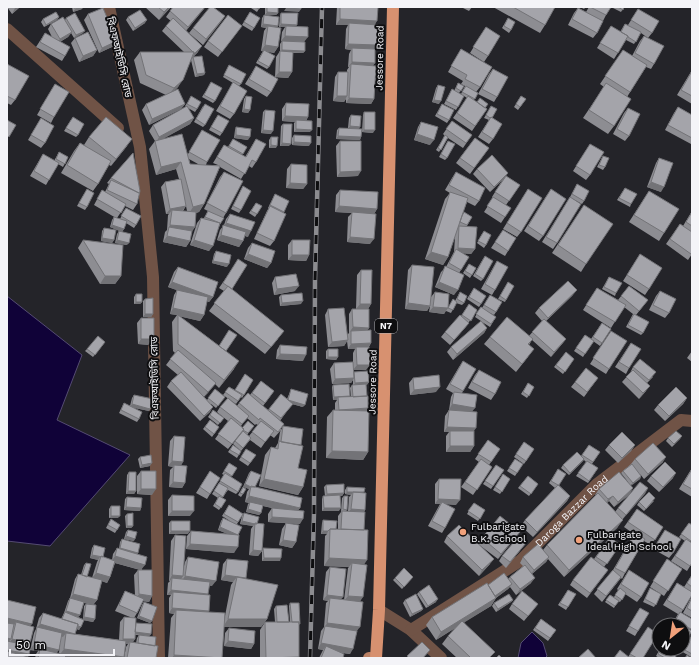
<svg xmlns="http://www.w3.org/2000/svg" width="699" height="665" viewBox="0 0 699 665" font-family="'Work Sans','Noto Sans Bengali',sans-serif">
<rect width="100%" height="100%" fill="#242429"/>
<path fill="#100238" stroke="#544b72" d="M7 296 82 355 57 420 130 455 50 546 7 541Z
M532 632 543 643 547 656 545 658H518L521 643Z"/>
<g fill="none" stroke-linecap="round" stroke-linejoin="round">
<g stroke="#705346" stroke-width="12">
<path d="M109 7 140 147 153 277 159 658"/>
<path d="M7 29 118 128"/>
<path d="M379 610 411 630 441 658"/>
<path id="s1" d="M411 630 520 561 597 484 681 420 692 421"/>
</g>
<path stroke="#ba8064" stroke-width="12" d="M369 658H370"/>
<path stroke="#d79170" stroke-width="12" d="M376 658 379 610 393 7"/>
<g stroke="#8c8c90" stroke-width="4.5">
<path id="rail" d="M310 658 314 513 315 281 322 7"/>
</g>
<use href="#rail" stroke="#0e0e10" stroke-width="3" stroke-dasharray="9" stroke-linecap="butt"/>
</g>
<path fill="#8d8d92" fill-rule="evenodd" d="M7 7H20L12 14Z
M72 7H83L82 9 73 12Z
M145 7H171L159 20Z
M173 7H205L186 31 198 52 192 58 178 87 173 92 185 104 181 109 149 125 142 110 146 104 166 95 140 83 134 60 140 52H184L162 31 166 26 171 21 166 17Z
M252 7H260L257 12 251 8Z
M265 7H278V13L276 15H265Z
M337 7H378L375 25 377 45 374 49 375 63 373 65 374 99 371 104 346 103V99L344 102 333 101 335 77 338 72H347V70L349 67H348L349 54 351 50 345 49 346 29 348 25H336Z
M461 7H472L469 11Z
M493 7H555L545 25 540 33Z
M580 7H586L584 9Z
M589 7H624L621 12 611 7 606 15 597 33 593 38 568 25 574 13 578 8 586 12Z
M638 9 652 33 648 38 641 33 634 44 626 40 614 59 597 48 611 26 620 32 625 24 628 25Z
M250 12 254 28 252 31 242 25Z
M281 13 296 27 304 42 305 51 303 53H293L292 72 288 78 275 77 276 57 280 51V44L282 41H281L282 32 285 27H279L280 15Z
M88 14 117 41 114 46 99 53 84 20Z
M264 15 278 26 277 27 278 47 274 53 266 51 269 67 267 69 256 63 263 51H261L264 31 266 28 261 27 262 18Z
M225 16 203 45 189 33 193 28Z
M59 17 57 20 44 27 41 22 43 19Z
M128 17 145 23 133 31 126 20Z
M66 18 83 33 74 38 71 33 68 37 60 42 65 56 62 61 36 47 45 33 52 37 48 29 51 24 65 20Z
M508 18 511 30 509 33 502 28Z
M486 27 488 56 484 62 470 53Z
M238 31 218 57 204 47 208 41Z
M644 36 654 64 651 69 646 67 627 97 614 126 608 134 583 118 604 87 600 84 623 50 632 56 640 41Z
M75 38 97 50 93 56 79 62 71 43Z
M461 49 480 87 476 92 478 93 474 100 487 109 472 131 453 118 467 98 464 96 456 110 444 104 452 89 454 91 458 83 464 86 459 93 461 94 465 86 461 84 463 81 448 72Z
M193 57 205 73 204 75 195 77 191 60Z
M7 64 15 100 11 105 7 103Z
M229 65 241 84 239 86 234 114 230 119 216 111 233 83 223 77Z
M256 66 271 92 267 97 245 84Z
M493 69 497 97 494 102 478 94 489 74Z
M692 70V104L677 95Z
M55 84 54 117 51 123 37 115Z
M210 85 215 101 213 103 202 97Z
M438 85 439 104 432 102 436 88Z
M246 96 250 110 248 113 242 112 244 99Z
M521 96 526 99 518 110 514 107Z
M190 99 197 109 195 112 188 108 194 118 190 124 162 139 188 154 202 130 207 162 206 165H218L213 163 224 145 228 147 233 139 247 147 242 155 245 157 256 139V162L252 168 249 166 241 179 220 167 204 204 199 212 196 213 195 227 192 231 190 241 186 247 163 242 165 232 167 230 168 215 169 214H166L161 187 165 182 179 179 176 169 156 175 149 149 155 141 149 131 153 125 186 107 185 106ZM189 159 198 164H190ZM186 206 187 211H183Z
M286 103 308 117 306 121 310 132H294V123L295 122 282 121V109Z
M442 104 449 120 447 123 435 116Z
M203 106 205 125 203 127 194 122Z
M678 107 692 115V143L691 144 665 130 674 113Z
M490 108 492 118 493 139 489 144 478 137 489 120 484 118Z
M628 108 629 136 625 141 613 134 624 113Z
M265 110 271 134 261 133 263 112Z
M364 112 373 133 362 132 363 115Z
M351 115 361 137 360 140 336 139 337 130 339 128H348L349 118Z
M41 118 45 143 41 148 28 140Z
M216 118 222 133 220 136 209 130Z
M71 120 78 135 76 137 64 131Z
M452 121 472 135 463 148 448 138 439 152 436 150 445 136 443 134Z
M421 122 430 145 414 140 418 127Z
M283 124 289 146H280L281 126Z
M236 127 248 140 234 138 235 130Z
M294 135 309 146 292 145V138Z
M89 137 127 146 111 166 109 165 98 184 93 191 61 173 74 151 80 143 87 147 84 145Z
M271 137 276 148H269V140Z
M475 138 489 148 470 174 456 163Z
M340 141 358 176 337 177 336 146Z
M448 141 447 158 445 160 439 157Z
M590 144V175L586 180 573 171Z
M59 152 68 157 63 167 58 164 46 185 30 176 43 154 54 161Z
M133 153 137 204 133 210 125 206 117 218 120 219 124 211 136 225 134 228 126 223 124 229 122 232 110 227 112 220 114 217 116 218 94 205 102 190 105 192 109 184 107 183 111 178Z
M603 156 605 167 603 170 597 167Z
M659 158 661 192 647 187 656 163Z
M291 164 307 184 303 189 286 188 287 169Z
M477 169 506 176 520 185 506 205 505 217 501 223 484 212 493 198 492 197 503 179 490 192 473 174Z
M224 172 226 213 223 218 219 227 209 251 190 245 197 223 201 218H204L208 211 204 209 220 177Z
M456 172 479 201 475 206 467 202 462 215 472 217 467 226 475 249 471 254 463 253 461 270 459 273 454 295 435 287 441 272 446 267 454 252 455 237 448 257 443 265 425 259 445 199 450 193 445 190 452 178Z
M577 184 584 201 582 204 573 199 557 243 553 249 542 242 570 197Z
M243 186 241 210 239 213 231 209Z
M625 188 631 204 630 207 617 200Z
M87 189V207L85 210 77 206Z
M528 189 521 232 517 237 503 229Z
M340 190 377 209 374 214 370 244 347 242 348 217 352 213 335 212 336 195Z
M649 191 664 233 659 241 629 222Z
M275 194 284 212 274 241 270 246 254 239 267 211 269 208H268Z
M547 195 543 236 539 241 524 231Z
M256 203 262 206 255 217 249 213Z
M584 205 586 264 581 272 552 253Z
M692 211V254L688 260 666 244 680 224 683 226Z
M230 214 248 237 245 236 243 241 239 247 217 240 220 230 224 225 226 219Z
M104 228 114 240 112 243 101 241 102 231Z
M503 230 516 238 505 256 491 248Z
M119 231 127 245 115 243 117 234Z
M482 234 486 245 484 248 477 243Z
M83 240 121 276 115 284H100L78 248Z
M292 240 309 255 306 261 288 260V245Z
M252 243 271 263 267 268 244 259 248 248Z
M216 251 227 267 212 263 214 254Z
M640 254 649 289 645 295 623 281Z
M483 259V279L481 281 473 276Z
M497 261 495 290 492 295 481 289 494 266Z
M469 264 476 268 470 278 463 273Z
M235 265 232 289 278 339 265 354 209 311 224 291 219 288Z
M412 265 431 297 435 292 448 308 453 299 455 301 460 292 464 303 462 305 456 303 451 313 446 311V310L444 314 429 312 430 306 427 311 405 309 408 270Z
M178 267 213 297 209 302 207 301 204 315 200 321 179 316 226 351 234 369 219 388 215 384 204 397 207 400 215 389 225 397 216 408 211 404 210 412 200 421 167 387 171 381 178 375 166 365 175 353 173 351 172 322 177 315 170 314 174 295 177 290 168 287 174 272Z
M361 270 371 304 368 309 369 328 367 330 371 343 369 347 366 370H354V372L369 382 366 385 368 452 363 460 326 458 327 417 333 410H335V403L337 400H333L332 387 333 385 349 397H351L350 388 352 385H353V380L351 383 332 384 330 369 334 363 353 362V353L355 349H348L347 341 344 346 328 347 325 315 328 309 347 335 349 333V314L352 309H356L357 275Z
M275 277 295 291 274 295 272 283Z
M609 277 616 293 615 296 602 289Z
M508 282 506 300 505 302 498 299Z
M629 286 648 300 636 315 643 333 641 335 626 327 633 314 624 307 611 328 583 310 597 288 618 300Z
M474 288 481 304 479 307 467 299Z
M660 291 669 313 665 318 649 310 656 296Z
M136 294 142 302 140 304H134V297Z
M281 295 301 304 280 306 279 297Z
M573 295 546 321 566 339 562 344 551 357 532 340 529 345 528 357 516 372 484 344 490 337 529 336 542 321 535 313 539 308Z
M488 298 496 312 494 315 486 311 496 317 490 327 482 322 487 328 484 333 453 360 447 352 451 347 481 321 475 317 481 307 482 308Z
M145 299 153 314 151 317H143V301Z
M469 304 477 310 465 328 450 345 441 337 445 332 461 316Z
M141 318 154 339 150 345 138 344 137 323Z
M602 323 611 329 600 346 593 341 583 357 574 351 585 335 591 339Z
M608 336 609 369 606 374 590 364Z
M105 342 93 357 85 351 87 349Z
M631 343 629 368 626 374 615 367Z
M280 345 303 361 276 359 277 350Z
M328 349 338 357 336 360 326 359V351Z
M692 351V362L687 358Z
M566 352 574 359 563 374 554 367Z
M463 361V391L462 393 472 412 474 432V446L470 452H446V436L449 432H444L445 416 449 410 455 411 449 410 451 397 453 393 446 389 459 367Z
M633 367 653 377 647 383 646 391 639 399 622 382 630 373Z
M479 370 495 394 491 400 468 388 475 375Z
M245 374 253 380 242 398 241 397 236 404 223 395 229 387 235 390Z
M413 378 436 392 410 395 409 383Z
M598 378 584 397 571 387 575 382Z
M261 381 274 391 263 406 268 410 281 394 287 399 290 392 291 389 303 407 292 404 280 421 281 430 274 438 270 435 261 448 250 440 241 451 233 444 241 433 228 449 215 439 228 421 217 412 220 407 237 406 239 403 250 395ZM247 418 255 425 256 424 258 425 249 436 247 435 254 426 242 428 241 426Z
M528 383 534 387 527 398 521 394Z
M134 395 150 409 149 411 135 408 139 419 137 422 119 413 124 403 130 406 132 398Z
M687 398 683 404 665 421 654 410 658 405Z
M213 410 224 418 218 425 208 417Z
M210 420 219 427 212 437 203 429Z
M283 426 298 468 303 487 298 495 259 486 265 455 271 447 275 448 278 443 280 432Z
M174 436 185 483 182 488 169 487 170 470 173 467 168 466 170 441Z
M682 436 680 439 672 447 666 441 668 438Z
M488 440 500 449 489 465 492 467 473 495 461 487 479 462 475 459Z
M524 442 534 449 524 464 514 457Z
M233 445 241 451 237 458 228 452Z
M589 445 600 452 592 464 598 468 588 483 576 476 586 462 584 460 569 475 561 468 563 465 581 456Z
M609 445H635L631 451 618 463 605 450Z
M246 449 256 455 248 466 239 460Z
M140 457 150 466 140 468 138 459Z
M515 459 523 464 515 476 507 471Z
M635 459 663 462 644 479 640 474 641 476 640 479 631 485 630 494 614 507 609 501 607 503 615 512 618 508 648 488 622 520 617 528 564 577 548 559 546 562 532 574 531 583 516 595 510 587 508 589 496 598 491 606 464 622 491 658H457L442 644 448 636 455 628 436 640 426 625 432 617 488 585 508 579 510 577 523 566 520 563 523 557 543 550 547 545 596 495H595L599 489 628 482 621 473 623 471 631 464Z
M229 463 237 468 231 477 238 492 236 494 228 490 222 498 226 500 219 510 213 506 218 498 212 494 224 475 222 474Z
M496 465 504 470 491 489 483 484Z
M692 468V497L679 489Z
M558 469 559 485 570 496 567 501 533 537 521 526 525 520 555 488 549 483Z
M141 471 152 495 137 494V476Z
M210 471V494L207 499 196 493Z
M251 471 255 487 300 508 298 510 300 524 268 522V514L272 508 276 509 263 506 261 513 259 515 246 512 248 504 249 503 245 502 247 492 249 489 244 487 243 494 241 497 238 495 243 487 249 473Z
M129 472 136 491 134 494H126L127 475Z
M503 474 510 479 500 494 493 490Z
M528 476 538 484 529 496 518 488Z
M651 476 673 478 659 492 647 481Z
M439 479 456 505 447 504 445 528 442 533 428 526 440 504H435V484Z
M326 485 344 493 342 496H340L339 511H322V499L323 496H325L324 487Z
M347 487 364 493 365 510 364 512V565L357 632 350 654 342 653 343 658H319L323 650 318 649 321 631 324 627 326 603 328 601 323 600 326 572 330 567 341 599 344 600 348 568 349 567 324 566 325 536 327 534H321L322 523 323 520 336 529H338V516L341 512 342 498 344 496 347 510 346 511H348L349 497 351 495 345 494V490Z
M172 495 190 516H168V500Z
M127 497 141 508 140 511 124 510 125 499Z
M654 501 644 511 637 505 639 502Z
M474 503 485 510 478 521 467 514Z
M229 505 243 514 237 524 239 535 234 553 186 549 187 536 191 531 228 534 218 530 221 521 223 518 230 521 222 516Z
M111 506 118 518H109V509Z
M637 509 663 527 651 545 644 541 625 573 622 579 621 578 602 602 594 594 613 570 634 534 624 527Z
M244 513 257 524 262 551 263 548 280 561H262V551L258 556 249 555 251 529 253 526 240 524 242 516Z
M127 514 133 526 131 528H126L125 516Z
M111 519 120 525 115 533 106 528Z
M171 521 188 534H169V523Z
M286 523 296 542 292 548 279 545 282 529Z
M689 523 692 540 690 542 692 563 687 571 671 561 685 541 679 537Z
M128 530 134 541 124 539 126 532Z
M665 530 673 553 669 558 653 549Z
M175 535 183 570 185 562 188 557 212 586 209 585 207 595 208 612 224 621 231 585 233 582 221 580 223 564 227 559 246 579 267 619 261 627H224L222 658H168L171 618 174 614 169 613V598L171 595H167L168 583 170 581H169L171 541Z
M447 536 490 564 479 576 444 542Z
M516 537 498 559 478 544 482 538Z
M610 537 620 545 604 567 608 570 587 598 570 585 573 580 594 559Z
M122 539 138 553 137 554 142 570 152 596 149 602 143 601 137 613 134 618 135 624 136 623 151 634 149 636 155 646 156 658H124L126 647 128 644H126L123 658H35L36 654 38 651 30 650 29 654 27 657 7 658V600L30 626V643L28 646H31L34 633 36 629 39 618 43 613 61 619 64 613 68 601 70 598 75 579 78 574 81 575 84 565 86 563 87 577 92 578 97 562 98 560 90 558 92 548 94 545 103 557 112 560 113 554 117 548 119 549 120 542ZM115 563 140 570H138L134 575 135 595 125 591 115 611 130 617H124L120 622 119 640 75 634 77 629 79 630 84 620 93 622 95 619 93 605 97 600 102 581 107 583 110 577ZM84 603 88 604H86L84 606 83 619 78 617 80 615ZM135 635H139L137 638 136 643 133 642 135 639ZM60 643 59 653H56Z
M526 543 506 568 499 561 502 556Z
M667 559 682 569 664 596 661 594 654 607 643 602 650 588 661 594 650 587Z
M629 570 641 597 637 602 625 594 620 602 618 601 614 608 605 602 610 595 614 597 618 590 617 589Z
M692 575V595L681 613 692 627 690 630 683 625H677L673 623 678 614 663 605 677 583 684 587Z
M413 577 402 589 393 580 395 578Z
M568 590 576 594 566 610 558 605Z
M419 592 436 602 426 608 417 594Z
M692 596V618L683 613Z
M405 600 423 609 421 611 410 617 403 603Z
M513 600 511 602 496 612 492 606 494 603Z
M144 602 152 621 150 623 137 618 142 605Z
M290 603 299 626V658H260V630L265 622H275L274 609 276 606 289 622H290L289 606Z
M512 604H538L524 621 509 609Z
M640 608 638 631 635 636 626 631Z
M541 619 556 630 548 641 533 630Z
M648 627 643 658H614L628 657Z
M229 628 254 644 251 649 224 646 225 633Z
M691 637H692V656L691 657 681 651Z
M660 649 675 658H659L656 656Z
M672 649H680L678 652Z"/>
<path fill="#737377" d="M17 7H20L12 14 15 8Z
M80 7H83L82 9 73 12 75 9Z
M169 7H171L159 20 164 12Z
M205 7 204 9 185 32 188 27Z
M286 8 301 9 299 12 284 11Z
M267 12 278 13 276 15H265Z
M225 16 221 22 203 45 206 39Z
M59 17 57 20 44 27 46 25Z
M340 19 377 21 374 26 349 23 348 25H336Z
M147 20 145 23 133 31 135 28Z
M263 24 278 26 276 29 268 26 266 28 261 27Z
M281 24 297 25 295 28 286 26 285 27H279Z
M85 31 83 33 74 38 76 35Z
M72 32 68 37 56 44 60 39Z
M285 36 308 37 304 42 281 41Z
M117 41 114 46 99 53 102 48Z
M348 44 377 45 373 51 352 48 351 50 345 49Z
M265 45 278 47 274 53 261 51Z
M202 46 198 52 191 59 194 54Z
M97 50 93 56 79 62 83 56Z
M282 50 305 51 303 53 280 52Z
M352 62 375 63 371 68 351 64 349 67H348Z
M279 72H292L288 78 275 77Z
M205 73 204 75 195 77 197 74Z
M183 80 178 87 168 96 174 88Z
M337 96H347L344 102 333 101Z
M349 98 374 99 371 104 346 103Z
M434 100 441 101 439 104 432 102Z
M185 104 181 109 149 125 152 119Z
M244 109 250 110 248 113 242 112Z
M285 116 308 117 305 122 296 120 295 122 282 121Z
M194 118 190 124 156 143 159 137Z
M350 126 360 127 358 130 348 129Z
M296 129 312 130 310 132H294Z
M263 130 273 131 271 134 261 133Z
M364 130H375L373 133 362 132Z
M417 134 434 140 430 145 414 140Z
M236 135 250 137 248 140 234 138Z
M338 136 361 137 360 140 336 139Z
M132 139 127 146 111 166 116 159Z
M294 142 311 143 309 146 292 145Z
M282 143 291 144 289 146H280Z
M271 145 277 146 276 148H269Z
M181 162 176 169 156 175 161 167Z
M361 171 358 176 337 177 340 172Z
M508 173 505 178 490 192 494 187Z
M651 182 664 187 661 192 647 187Z
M290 183 307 184 303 189 286 188Z
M204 204 199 212 188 215 193 207Z
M186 206 182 211 172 210 169 214H166L170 209Z
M339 206 377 209 374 214 335 212Z
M226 223 251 231 248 237 223 228Z
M112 225 124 229 122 232 110 227Z
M170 225 195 227 191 233 169 227Z
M221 235 243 241 239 247 217 240Z
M167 236 190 241 186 247 163 242Z
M350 237 374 239 370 244 347 242Z
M102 238 114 240 112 243 101 241Z
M117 240 129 243 127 245 115 243Z
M194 240 213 246 209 251 190 245Z
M458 248 475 249 471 254 454 253Z
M431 252 448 257 443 265 425 259Z
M248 254 271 263 267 268 244 259Z
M292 255H309L306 261 288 260Z
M213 261 229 264 227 267 212 263Z
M105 276H121L115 284H100Z
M172 282 213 297 209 302 168 287Z
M439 282 458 290 454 295 435 287Z
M299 286 295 291 274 295 277 289Z
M577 290 573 295 544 323 548 318Z
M303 301 301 304 280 306 282 303Z
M136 302H142L140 304H134Z
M408 303 430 306 427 311 405 309Z
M360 304H371L368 309H356Z
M433 307 448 308 444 314 429 312Z
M173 308 204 315 200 321 178 316V315H177L170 314Z
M145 314H153L151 317H143Z
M353 327 369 328 365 333 351 331 349 333Z
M487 328 484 333 453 360 457 354Z
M141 339H154L150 345 138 344Z
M566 339 562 344 551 357 554 352Z
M348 340 344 346 328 347 332 342Z
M371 343 367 349 356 347 355 349H348L351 344Z
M280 354 306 355 303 361 276 359Z
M328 357H338L336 360 326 359Z
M239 361 234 369 219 388 224 380Z
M357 365H370L366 370H353Z
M354 378 351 383 332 384 335 379Z
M369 382 367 385 353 386 355 383Z
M216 383 204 398 208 392Z
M650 386 646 391 639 399 643 393Z
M440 387 436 392 410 395 414 390Z
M350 396 348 399 338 397 337 400H333L334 397Z
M687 398 683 404 665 421 669 416Z
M288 400 305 405 303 407 292 404 277 424 281 418Z
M132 404 150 409 149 411 130 407Z
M452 404 475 408 471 413 449 410Z
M213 407 210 412 200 421 204 416Z
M368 408 364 414 339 410Z
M447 427 476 428 472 434 450 431 449 432H444Z
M635 445 631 451 618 463 622 458Z
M450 446H474L470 452H446Z
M332 451 368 452 363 460 326 458Z
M666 457 663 462 644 479 648 474Z
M584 459 582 462 569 475 570 473Z
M172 461 183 462 180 468 174 465 173 467 168 466Z
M152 463 150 466 140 468 142 465Z
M676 473 673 478 659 492 663 487Z
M641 476 640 479 631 486 633 483Z
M264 479 303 487 298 495 259 486Z
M173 482 185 483 182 488 169 487Z
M245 484 251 487 249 489 243 487Z
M633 488 630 494 614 507 618 502Z
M648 488 645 494 622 520 626 515Z
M141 489H156L152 495 137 494Z
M128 491H136L134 494H126Z
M347 492H353L351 495 345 494Z
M344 493 342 496H325L327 494Z
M249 496 300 508 296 513 245 502Z
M570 496 567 501 533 537 537 532Z
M613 496 609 501 605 505 608 499Z
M438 499 460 500 456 505 441 504 442 502 440 504H435Z
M126 507 141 508 140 511 124 510Z
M324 508H341L339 511H322Z
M248 509 261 513 259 515 246 512Z
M351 509 365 510 361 516 347 514Z
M172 511H194L190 516H168Z
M111 516H120L118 518H109Z
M272 517 303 519 300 524 268 522Z
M623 520 617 528 564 577 569 570Z
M242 521 255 524 253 526 240 524Z
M127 526H133L131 528H126Z
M220 527 238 535 237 538 218 530Z
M171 531H190L188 534H169Z
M323 531H328L327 534H321Z
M520 532 516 537 498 559 501 554Z
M126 536 135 539 134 541 124 539Z
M283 540 296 542 292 548 279 545Z
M526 543 506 568 510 562Z
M190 544 238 547 234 553 186 549Z
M120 548 138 553 136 555 118 550Z
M253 550 262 551 258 556 249 555Z
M92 555 100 557 98 560 90 558Z
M115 556 145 565 141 570 111 562Z
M549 557 546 562 530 575 534 570Z
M264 558H281L280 561H262Z
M329 558 367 560 362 568 352 563 349 567 324 566Z
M494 559 490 564 479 576 482 570Z
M96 573 110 577 107 583 92 578Z
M172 575 183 576 179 582 172 578 170 581H169Z
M225 575 246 578 242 583 237 577 233 582 221 580Z
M185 576 216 581 212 586 182 581Z
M535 578 531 583 516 595 520 589Z
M512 584 508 589 490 602 494 596Z
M171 590 208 594 205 599 173 592 171 595H167Z
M73 594 97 600 93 605 70 599Z
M139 594 152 596 149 602 135 600Z
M327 595 343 597 339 602 330 598 328 601 323 600Z
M348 596 363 597 359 603 344 601Z
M496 598 491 606 436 640 441 632Z
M438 599 436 602 426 608 428 606Z
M513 600 511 602 496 612 498 609Z
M172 608 209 611 206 616 176 610 174 614 169 613Z
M423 609 421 611 410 617 412 614Z
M66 611 80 615 78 617 64 613Z
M139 616 152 621 150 623 137 618Z
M84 617 95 619 93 622 82 620Z
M7 618 32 624 28 629 16 622 14 625 7 624Z
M62 619 81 627 79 630 60 622Z
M228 619H267L261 627H223Z
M327 623 360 627 356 632 324 629Z
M40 624 75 634 66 633 63 637 37 630V628Z
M135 632 151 634 149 636 133 634Z
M7 638 11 639 7 644Z
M12 639 30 643 26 649 8 645Z
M123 639H135L131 645 130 642 128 644H119Z
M228 641 254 644 251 649 224 646Z
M321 643 353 649 350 654 324 650 326 646 323 650 318 649Z
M34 644 59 650 55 655 40 649 38 651 30 650Z
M64 649 124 657 123 658H64L58 657Z
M7 650 29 654 27 658 7 656Z
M174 655 222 658H172Z
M299 657V658H265H266Z"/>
<path fill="#a4a4aa" stroke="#737377" d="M74 7H80L75 9Z
M158 7H169L164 12Z
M173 7H205L188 27 170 11Z
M210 7H213L225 16 206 39 193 28Z
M255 7H260L259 9Z
M267 7H278V13L267 12Z
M286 7H301V9L286 8Z
M340 7H378L377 21 340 19Z
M513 7H555L545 25Z
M590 7H611L606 15Z
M618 7H624L623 10Z
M103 8 117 41 102 48 88 14Z
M578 8 603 21 597 33 572 19Z
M638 9 659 21 652 33 631 20Z
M140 10 147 20 135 28 128 17Z
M56 12 59 17 46 25 43 19Z
M250 12 260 18 254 28 244 22Z
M75 13 85 31 76 35 66 18Z
M281 13H298L297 25 281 24Z
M228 15 242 26 222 52 208 41Z
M264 15 279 17 278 26 263 24Z
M63 17 72 32 60 39 51 24Z
M173 18 202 46 194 54V52H193L166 26Z
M508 18 515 22 511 30 504 26Z
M349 23 378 25 377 45 348 44Z
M625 24 641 32 636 42 628 37V36L621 32Z
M268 26 281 28 278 47 265 45Z
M286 26 308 27V37L285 36Z
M611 26 628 36 618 53 600 43Z
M486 27 500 36 488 56 473 47Z
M88 32 97 50 83 56 75 38Z
M45 33 70 47 65 56 40 42Z
M644 36 664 46 654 64 635 53Z
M282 41 305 42V51L282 50Z
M352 48 375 49V63L352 62Z
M461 49 492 67 480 87 465 79 467 75 451 66Z
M264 50 275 56 269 67 258 61Z
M623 50 647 65 630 92 605 76Z
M280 51 293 52 292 72H279Z
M140 52H194L183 80 174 88 146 75Z
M202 56 205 73 197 74 193 57Z
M7 64 29 76 15 100 7 96Z
M351 64 376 66 374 99 349 98Z
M229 65 246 74 241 84 224 75Z
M256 66 278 79 271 92 249 79Z
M493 69 508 77 497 97 482 89Z
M692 71V96L681 90Z
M338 72H348L347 96H337Z
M211 82 222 88 215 101 204 95Z
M233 82 247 91 234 114 220 106Z
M458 83 464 86 461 91 456 88Z
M606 83 631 99 614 126 589 110Z
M55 84 69 92 54 117 40 109Z
M438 85 445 87 441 101 434 100Z
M466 86 478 93 475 99 462 92Z
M178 89 185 104 152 119 146 104Z
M452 89 464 96 458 107 446 101Z
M191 96 201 102 197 109 187 104Z
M246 96 252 97 250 110 244 109Z
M468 96 487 109 475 126 457 113Z
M521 96 526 99 520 107 516 104Z
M480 98 488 104 485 108 477 102Z
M286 103 309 104 308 117 285 116Z
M205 104 214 109 205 125 196 119Z
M442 104 454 110 449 120 437 114Z
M187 106 194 118 159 137 153 125Z
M491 106 497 109 492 118 491 117 490 118 486 115Z
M678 107 692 115V138L668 125Z
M628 108 640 114 629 136 617 129Z
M265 110 275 111 273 131 263 130Z
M364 112H375V130H364Z
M218 115 229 121 222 133 211 127Z
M351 115 361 116 360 127 350 126Z
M73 117 84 124 78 135 66 128Z
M106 117 132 139 116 159 89 137Z
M491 117 502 124 493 139 482 132Z
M41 118 54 126 45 143 31 135Z
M7 120 16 125 9 137 7 135Z
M296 120 312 121V130L296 129Z
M452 121 472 135 466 143 446 129Z
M421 122 438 127 434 140 417 134Z
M283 124H292L291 144 282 143Z
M236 127 251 129 250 137 236 135Z
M339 128 362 129 361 137 338 136Z
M202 130 220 140 207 162 189 152Z
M182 134 190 164 220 166 204 204 193 207 181 162 161 167 155 141Z
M294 135 311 136V143L294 142Z
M445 135 448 137 441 150 438 148Z
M271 137H278L277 146 271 145Z
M475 138 489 148 474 168 460 158Z
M233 139 247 147 243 154 229 146Z
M256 139 266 144 256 162 252 160 245 174 217 157 224 145 246 157Z
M340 141H361V171L340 172Z
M448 141 455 144 447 158 441 154Z
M80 143 111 161 98 184 67 165Z
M590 144 604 152 590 175 576 166Z
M59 152 68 157 65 164 56 159Z
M133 153 140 191 137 204 107 190 111 180 139 193 111 178Z
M43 154 59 163 49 180 34 171Z
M492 155 508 173 494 187 477 169Z
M603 156 609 158 605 167 599 165Z
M659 158 673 163 664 187 651 182Z
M291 164 307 165V184L290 183Z
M224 172 243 181 226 213 207 203Z
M456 172 485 188 479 201 449 185Z
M506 176 520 185 509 201 495 192Z
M181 179 186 206 170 209 165 182Z
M577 184 589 191 584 201 572 194Z
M243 186 251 191 241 210 233 206Z
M625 188 637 194 631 204 619 198Z
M87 189 94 193 87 207 79 203Z
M528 189 542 198 521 232 507 223Z
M551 189 566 199 543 236 528 226Z
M102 190 126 204 121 213 97 199Z
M340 190 378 192 377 209 339 206Z
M649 191 679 209 664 233 634 215Z
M450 192 468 198 448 257 431 252Z
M275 194 289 201 284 212 270 205Z
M493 197 511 208 505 217 487 206Z
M570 197 581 204 557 243 546 237Z
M256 203 262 206 257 214 251 211Z
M584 205 613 224 586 264 558 245Z
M270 206 286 214 274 241 257 233Z
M126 208 141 216 136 225 121 216Z
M172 210 196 212 195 227 170 225Z
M208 211 224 218 220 224V223L205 217Z
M352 212 376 214 374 239 350 237Z
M464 212 472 217 467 225 460 222 462 216Z
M692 212V226L686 222Z
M230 214 255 222 251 231 226 223Z
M114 217 127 221 124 229 112 225Z
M201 218 220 223 213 246 194 240Z
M680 224 692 232V253L691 254 670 239Z
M223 225 246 232 243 241 221 235Z
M459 226 477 227 475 249 458 248Z
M169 227 192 231 190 241 167 236Z
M104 228 116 230 114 240 102 238Z
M503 230 516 238 508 251 495 242Z
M119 231 131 234 129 243 117 240Z
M484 231 491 235 486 245 478 241Z
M83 240 123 245 121 276H105Z
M292 240H310L309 255H292Z
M252 243 275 251 271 263 248 254Z
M456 249 469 257 461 270 449 263Z
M216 251 231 255 229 264 213 261Z
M640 254 662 268 649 289 627 275Z
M485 256 493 261 483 279 475 274Z
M238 259 247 265 232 289 223 283Z
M497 261 508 267 495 290 485 284Z
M469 264 476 268 472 275 465 271Z
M412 265 434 267 430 306 408 303Z
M445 266 464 275 458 290 439 282Z
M178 267 218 282 213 297 172 282Z
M361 270H372L371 304H360Z
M296 274 299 286 277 289 275 277Z
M609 277 622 283 616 293 604 287Z
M568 281 577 290 548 318 539 308Z
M508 282 514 286 506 300 500 296Z
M228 286 284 331 271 347 214 303Z
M629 286 648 300 639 311 621 296Z
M474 288 486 296 481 304 469 297Z
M597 288 626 305 615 322 586 305Z
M177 290 208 297 204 315 173 308Z
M660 291 676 299 669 313 653 305Z
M435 292 449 294 448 308 433 307Z
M460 292 467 296 464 303 457 299Z
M302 293 303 301 282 303 281 295Z
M136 294H142V302H136Z
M490 295 502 302 496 312 484 305Z
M153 298V314H145V299Z
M453 299 457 302 453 310 448 308Z
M469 304 477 310 471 321 462 315Z
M481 307 496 317 491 324 476 314Z
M344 308 348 340 332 342 328 309Z
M352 309H369V328L353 327Z
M634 314 649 322 643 333 628 325Z
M178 315 239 361 224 380 178 344Z
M460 315 469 323 454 340 445 332Z
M507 317 533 339 528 344 534 349 522 364 490 337Z
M141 318H154V339H141Z
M544 319 566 339 554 352 532 332Z
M481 321 487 328 457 354 451 347Z
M602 323 611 329 602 343 593 337Z
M229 330 237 335 226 351 219 346Z
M371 330V343L351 344V331Z
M611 331 627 341 609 369 593 358Z
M585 335 594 341 585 354 576 348Z
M98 336 105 342 95 355 87 349Z
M631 343 641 349 629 368 619 362Z
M280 345 307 347 306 355 280 354Z
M356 347H369L370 365H357Z
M328 349H338V357H328Z
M178 350 216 383 208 392 170 359Z
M566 352 574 359 565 372 556 365Z
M640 359 656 372 649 380 633 367Z
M463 361 476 369 463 391 450 384Z
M353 362 354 378 335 379 334 363Z
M586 368 598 378 587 392 575 382Z
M479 370 501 382 495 394 472 382Z
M633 370 650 386 643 393 626 377Z
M368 371 369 382 355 383 354 372Z
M181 372 213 407 204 416 171 381Z
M245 374 253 380 244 395 235 390Z
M439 375 440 387 414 390 413 378Z
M261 381 274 391 265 403 252 393Z
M528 383 534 387 529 396 523 392Z
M349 384 350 396 334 397 333 385Z
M366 384 367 396 353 397 352 385Z
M229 387 242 395 238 401 225 392Z
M676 387 687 398 669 416 658 405Z
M215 389 225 397 218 406 208 398Z
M291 389 308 394 305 405 288 400Z
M454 392 477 395 475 408 452 404Z
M248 393 284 424 278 432 260 418 259 420 239 403Z
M281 394 293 404 281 418 269 409Z
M134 395 153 399 150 409 132 404Z
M368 396V408L339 410 338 397Z
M228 398 249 416 242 424 220 407Z
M124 403 142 412 139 419 121 410Z
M213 410 224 418 220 423 210 415Z
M333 410 369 411 368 452 332 451Z
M449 410 477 412 476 428 447 427Z
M231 418 244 429 232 444 218 434Z
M210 420 219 427 214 434 205 427Z
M248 421 254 426 248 433 243 430 244 429 242 428Z
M261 421 274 431 265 442 252 432Z
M283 426 303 429 301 445 281 442Z
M243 431 251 438 243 448 235 441Z
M450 431H474V446H450Z
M676 431 682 436 674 444 668 438Z
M622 432 635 445 622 458 609 445Z
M174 436 185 437 183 462 172 461Z
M488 440 500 449 491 462 478 454Z
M279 441 303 446 298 468 307 470 303 487 264 479 271 447 278 449Z
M524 442 534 449 526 461 516 454Z
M653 443 666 457 648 474 635 459Z
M233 445 241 451 239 455 230 450Z
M589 445 600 452 593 462 582 455Z
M246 449 256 455 250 463 241 457Z
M577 452 584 459 570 473 563 465Z
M151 455 152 463 142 465 140 457Z
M481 459 492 467 477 490 465 482Z
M515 459 523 464 517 473 509 468Z
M587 461 598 468 589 481 578 473Z
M665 462 676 473 663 487 651 476Z
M229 463 237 468 232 476 224 471Z
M632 464 641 476 633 483 623 471Z
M174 465 187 466 185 483 173 482Z
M496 465 504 470 493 486 485 481Z
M558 469 566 474 559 485H558L551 481Z
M692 469V489L683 484Z
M141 471H156V489H141Z
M210 471 220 478 210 494 200 487Z
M251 471 261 475 255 487H251L245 484Z
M129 472H136V491H128Z
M619 472 633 488 618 502 613 496 608 499 599 489Z
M225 473 242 484 238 492 220 481Z
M503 474 510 479 502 492 495 487Z
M528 476 538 484 531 494 520 486Z
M439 479H461L460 500 438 499Z
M640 482 648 488 626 515 618 508Z
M219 483 228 488 223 497 214 491Z
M344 484V493L327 494 326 485Z
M558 485 570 496 537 532 525 520Z
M251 486 302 498 300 508 249 496Z
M243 487 246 489 243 494 240 493Z
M347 487 365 488 364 492H347Z
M353 492 366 493 365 510 351 509Z
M649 492 655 498 646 509 639 502Z
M598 493 623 520 569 570 547 545Z
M172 495 194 496V511H172Z
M340 495 341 508H324L323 496Z
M219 496 226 500 221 508 215 504Z
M344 496H348L347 510 343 509Z
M127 497 142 498 141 508 126 507Z
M250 502 263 505 261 513 248 509Z
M442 502 455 509 445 528 432 521Z
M474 503 485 510 480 519 468 511Z
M229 505 243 514 238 522 224 514Z
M111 506H120V516H111Z
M272 508 304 511 303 519 272 517Z
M637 509 663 527 655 540 628 522Z
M342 511 365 512 364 530 341 529Z
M133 513V526H127V514Z
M244 513 259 517 257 524H255L242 521Z
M500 516 520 532 501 554 482 538Z
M223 518 242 527 238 535 220 527Z
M111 519 120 525 117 530 108 525Z
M323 520 337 521 336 529H330L328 531H323Z
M171 521H190V531H171Z
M255 523 264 524 262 551 253 550Z
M286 523 299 525 296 542 283 540Z
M689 523 692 525V540L691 541 681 534Z
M459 525 494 559 482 570 447 536Z
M330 529 368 530 367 560 329 558Z
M128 530 137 532 135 539 126 536Z
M665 530 681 539 673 553 657 543Z
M191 531 239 535 238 547 190 544Z
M635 533 645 539 625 573 615 568Z
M175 535 186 536 183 576 172 575Z
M518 537 526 543 510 562 502 556Z
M610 537 620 545 607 564 596 557Z
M122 539 140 544 138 553 120 548Z
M686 539 692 543V563L690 566 675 556Z
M538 544 549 557 534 570 523 557Z
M94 545 105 548 103 557 92 555Z
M117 548 147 557 145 565 115 556Z
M263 548 282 549 281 558H264Z
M101 556 115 561 110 577 96 573Z
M188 557 219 562 216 581 185 576Z
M591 557 608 570 590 593 573 580Z
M227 559 248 561 246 578 225 575Z
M667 559 682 569 668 591 653 581Z
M86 563 91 564 87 577 82 575Z
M352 563 367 565 363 597 348 596Z
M525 565 535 578 520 589 510 577Z
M330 567 346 569 343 597 327 595Z
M404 568 413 577 404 587 395 578Z
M138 570H152V596L139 594Z
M613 570 621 577 606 596 597 589Z
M629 570 649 583 641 597 621 584Z
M504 573 512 584 495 596 488 585Z
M78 574 102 580 97 600 73 594Z
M692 575V587L687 583Z
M237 577 278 585 267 619H228Z
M172 578 210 582 208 594 171 590Z
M487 583 496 598 441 632 432 617Z
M677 583 692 592V595L683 610 667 600Z
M429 585 438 599 428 606 419 592Z
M620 588 626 593 622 600 615 595Z
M650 588 661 594 656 605 645 599Z
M568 590 576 594 568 607 560 603Z
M125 591 144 599 137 613 119 605Z
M522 591 538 604 528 616 512 604Z
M173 592 210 595 209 611 172 608Z
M416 594 423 609 412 614 405 600Z
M509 594 513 600 498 609 494 603Z
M610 595 619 601 615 606 606 600Z
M692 597V611L687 608Z
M70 598 84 602 80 615 66 611Z
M330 598 363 602 360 627 327 623Z
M7 600 36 607 32 624 7 618Z
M144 602 157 607 152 621 139 616Z
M290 603H299L300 624H299V622H292Z
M86 604 96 605 95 619 84 617Z
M287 605 289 622H277L276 606Z
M640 608 649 613 638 631 629 626Z
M176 610 225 613 222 658 174 655Z
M65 612 84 620 81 627 78 626V624L62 619Z
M680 612 692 619V627L691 629 675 621Z
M43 613 78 624 75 634 40 624Z
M124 617 136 618 135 639H123Z
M541 619 556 630 550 638 535 628Z
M462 621 495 652 489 658H471L448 636Z
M16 622 34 627 30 643 12 639Z
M265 622H299V657L266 658Z
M7 623 14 624 11 639 7 638Z
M136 623 152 624 151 634 135 632Z
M683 625 692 631 683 645Z
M325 626 357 631 353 649 321 643Z
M37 627 62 633 59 650 34 644Z
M648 627 658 634 643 658H637L630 654Z
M229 628 255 631 254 644 228 641Z
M66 633 126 641 124 657 64 649Z
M139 635 156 637 155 646 138 643Z
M691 637H692V654L683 649Z
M7 641 31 646 29 654 7 650Z
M130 642 158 646 156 658H127Z
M422 642 430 650 423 658H409L407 656Z
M326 646 344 654 343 658H321Z
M40 649 66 655 65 658H38Z
M588 649 596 658H578Z
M661 649H665L676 656 675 658H665L658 654Z
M620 650 630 658H614Z
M7 651 32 658H7Z
M499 655 502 658H496Z
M687 655 691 658H685Z"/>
<g fill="#f1a17b" stroke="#0e0e10" stroke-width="1.5">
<circle cx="463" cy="532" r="4"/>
<circle cx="579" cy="540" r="4"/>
</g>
<g text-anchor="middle" stroke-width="4" stroke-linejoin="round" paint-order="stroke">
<rect fill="#0e0e10" stroke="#afafb2" stroke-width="1" x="375" y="319" width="22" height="14" rx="3"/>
<g font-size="9" font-weight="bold" fill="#f4f4f8">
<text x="386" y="329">N7</text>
</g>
<g font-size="10" fill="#f4f4f8" stroke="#0e0e10">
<text transform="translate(120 57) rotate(77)" y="4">বিএফআইডিসি রোড</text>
<text transform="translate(379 58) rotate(-89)" y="4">Jessore Road</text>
<text transform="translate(154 378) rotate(-91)" y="4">বিএফআইডিসি রোড</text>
<text transform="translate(372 382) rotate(-89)" y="4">Jessore Road</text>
<text dy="4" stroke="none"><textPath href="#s1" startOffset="201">Daroga Bazzar Road</textPath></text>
</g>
<g font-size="10" fill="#f4f4f8" stroke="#0e0e10" text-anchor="start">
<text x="471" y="530">Fulbarigate<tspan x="471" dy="12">B.K. School</tspan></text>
<text x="587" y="538">Fulbarigate<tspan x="587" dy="12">Ideal High School</tspan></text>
</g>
</g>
<rect width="699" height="665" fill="none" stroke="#f4f4f8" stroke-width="16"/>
<g transform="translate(671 637) rotate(210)"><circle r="19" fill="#0e0e10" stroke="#6a6a6d"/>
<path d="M0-3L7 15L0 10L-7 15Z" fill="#f1a17b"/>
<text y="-6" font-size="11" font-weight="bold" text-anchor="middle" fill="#f4f4f8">N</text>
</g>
<path d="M10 649v6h104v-6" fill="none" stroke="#f4f4f8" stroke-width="2"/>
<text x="16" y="649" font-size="12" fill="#f4f4f8" stroke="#0e0e10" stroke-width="3" paint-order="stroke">50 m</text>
</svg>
